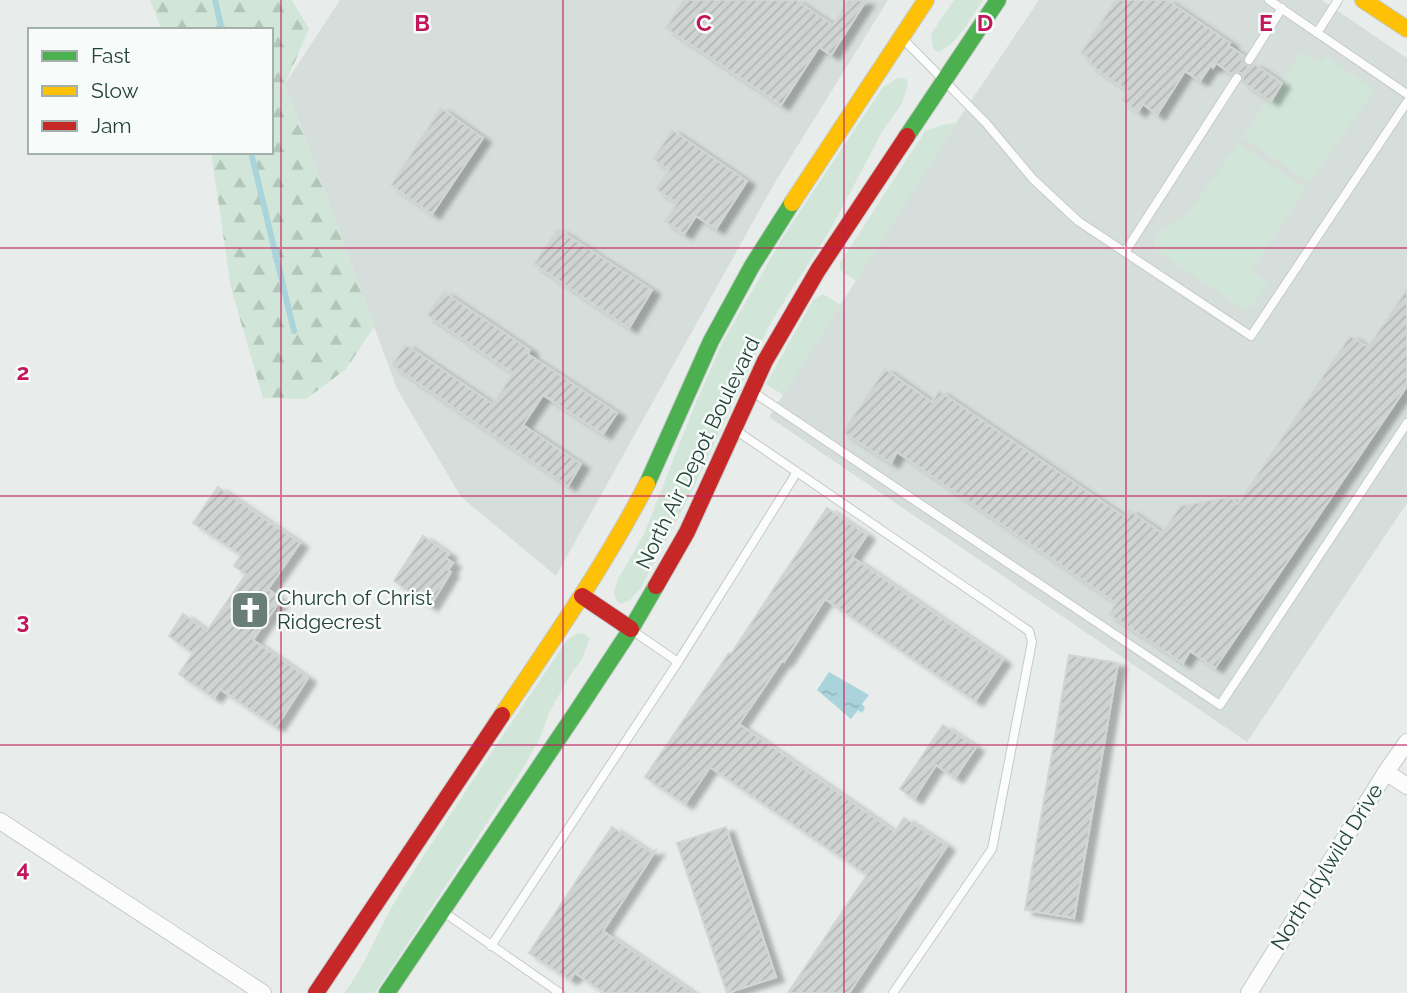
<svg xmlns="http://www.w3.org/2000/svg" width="1407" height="993" viewBox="0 0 1407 993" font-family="Raleway,sans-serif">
<defs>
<pattern id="forest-firs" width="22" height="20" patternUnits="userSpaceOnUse" patternTransform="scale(1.75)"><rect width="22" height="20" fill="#d1e6d8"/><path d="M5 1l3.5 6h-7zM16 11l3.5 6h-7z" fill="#b3c6ba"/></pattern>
<pattern id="water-ripples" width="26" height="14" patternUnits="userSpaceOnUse" patternTransform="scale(1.75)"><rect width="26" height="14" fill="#a9d4db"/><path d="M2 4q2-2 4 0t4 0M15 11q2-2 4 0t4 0" fill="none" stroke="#91b7bd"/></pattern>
<pattern id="building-hatch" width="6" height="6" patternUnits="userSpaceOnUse" patternTransform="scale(1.75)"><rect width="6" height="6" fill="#cfd4d2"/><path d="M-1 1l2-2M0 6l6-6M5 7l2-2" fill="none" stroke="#b2b7b5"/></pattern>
<filter id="shadow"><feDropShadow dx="8" dy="4.5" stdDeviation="2" flood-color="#0004"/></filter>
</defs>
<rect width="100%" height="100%" fill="#e8edeb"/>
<path fill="#d6dedb" d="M340 0H888L774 184 556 576 461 497 397 389 285 84Z
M1039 0H1322L1407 58V503L1247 742 769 417 956 123Z"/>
<path fill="#d1e6d8" d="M954 0H983C970 19 959 43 938 52L933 48 931 34Z
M1301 52 1319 64 1325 56 1375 89 1310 183 1243 137 1268 99 1271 101 1282 83 1280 82Z
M898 78 906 79 908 85 902 103 882 132 832 227 771 322 692 491 641 588 630 600 621 604 616 600 614 592 618 579 644 534 692 412 721 345 784 235 883 87Z
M956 123 856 281 840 270V263L925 131 942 125Z
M1238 143 1306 189 1251 271 1268 284 1254 304 1245 310 1159 252 1154 246 1155 240 1160 232 1187 215Z
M823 294 841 305 783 395 766 384 813 300Z
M578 633 585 634 590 638 581 661 574 669 551 709 539 740 522 770 375 993H344C362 970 372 944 386 918 393 904 401 890 410 877 461 797 514 719 567 640Z"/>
<path fill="url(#forest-firs)" d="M150 0H292L309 29 285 84 374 327 346 369 306 399 263 398 231 288 211 152H271V30H162Z"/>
<path fill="url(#water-ripples)" d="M829 672 869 695 862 704 865 708 862 713 858 710 851 719 817 690Z"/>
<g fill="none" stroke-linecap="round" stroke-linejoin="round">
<path stroke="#a9d4db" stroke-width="6" d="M215 0 222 30
M251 152 294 331"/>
</g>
<path fill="url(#building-hatch)" stroke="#d1d6d4" stroke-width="2" filter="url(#shadow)" d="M684 0H796L833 25 849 0 866 1 831 55 819 47 781 105 666 28Z
M1116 0H1167L1230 43 1228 45 1244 56 1242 60 1245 65 1249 66 1254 64 1282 83 1271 101 1242 82 1243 78 1241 73 1237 72 1232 74 1216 63 1213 68 1211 65 1200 81 1185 71 1157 115 1143 104 1138 112 1122 100 1128 91 1090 65 1092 61 1081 53Z
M441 108 483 138 432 214 391 185Z
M672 130 747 181 716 229 696 216 684 234 665 221 677 203 656 189 669 170 653 159Z
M558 229 652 290 629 328 534 264Z
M1407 289V386L1215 668 1190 651 1183 663 1109 614 1116 603 897 452 891 463 843 432 885 369 932 402 939 391 1125 517 1129 510 1162 533 1180 506 1230 497 1238 504 1350 336 1368 347Z
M444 292 530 350 528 354 617 413 603 434 543 395 523 425 581 464 568 486 392 365 406 345 493 404 513 373 427 315Z
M218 487 300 543 268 589 281 599 253 640 308 678 276 727 220 689 214 698 179 674 193 653 169 636 183 614 207 631 246 574 234 566 241 555 193 523Z
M827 508 867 535 852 557 1003 660 975 701 825 599 784 662 782 661 739 724 895 832 904 818 947 846 849 993H788L867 875 710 767 685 804 645 777 729 653 731 654Z
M423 536 449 554 446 558 453 563 448 570 451 572 430 606 394 581Z
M1069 655 1118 663 1074 918 1025 910Z
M943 725 976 747 955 778 936 765 914 799 900 789Z
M612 827 650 852 656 850 603 931 693 993H605L575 973 570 980 529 953Z
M726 827 776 977 727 993 677 843Z"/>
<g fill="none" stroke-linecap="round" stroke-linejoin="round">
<g stroke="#c5cac8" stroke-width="10">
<path id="lane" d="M1269 0 1407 94
M1317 33 1338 0
M905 41 986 123 1033 179 1078 221 1251 336 1407 102
M1249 60 1282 8
M1125 252 1237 78
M753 392 1220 705 1407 423
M737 431 1029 631 1032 642 992 849 893 993
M633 631 678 662
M445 913 560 993
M491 946 678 662 797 472"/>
</g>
<g stroke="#c5cac8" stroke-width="18">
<path id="street" d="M1386 772 1407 786
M0 821 263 993
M1249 993 1386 772 1407 742"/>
</g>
<g stroke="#c3cbc8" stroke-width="18">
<path id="fast" d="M907 136 998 0
M647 484 711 341 752 266 792 203
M387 993 577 711 631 629 656 586"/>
</g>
<g stroke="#c3cbc8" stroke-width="18">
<path id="slow" d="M1363 0 1407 29
M792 203 926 0
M502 715C553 639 605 565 647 484"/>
</g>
<g stroke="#c3cbc8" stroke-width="18">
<path id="jam" d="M656 586 687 532 765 361 818 270 907 136
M582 596 631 629
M316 993 502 715"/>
</g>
<use href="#lane" stroke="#fcfcfc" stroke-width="8"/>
<use href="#street" stroke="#fcfcfc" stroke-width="16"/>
<use href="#fast" stroke="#4caf50" stroke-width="16"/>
<use href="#slow" stroke="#ffc107" stroke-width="16"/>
<use href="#jam" stroke="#c62828" stroke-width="16"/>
</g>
<path fill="none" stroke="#c2185b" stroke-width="2" stroke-opacity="0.55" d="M281 0V993M563 0V993M844 0V993M1126 0V993M0 248H1407M0 496H1407M0 745H1407"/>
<defs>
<g id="church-square" transform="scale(2.0125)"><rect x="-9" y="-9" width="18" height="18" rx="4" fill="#697e78" stroke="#f7fbf9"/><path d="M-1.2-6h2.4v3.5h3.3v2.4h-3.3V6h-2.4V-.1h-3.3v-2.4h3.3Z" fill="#fff"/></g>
</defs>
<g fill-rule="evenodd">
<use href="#church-square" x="250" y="610"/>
</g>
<g text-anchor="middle" stroke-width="5" stroke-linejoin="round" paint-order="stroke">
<g font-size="21" fill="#24423a" stroke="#f7fbf9">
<text transform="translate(698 453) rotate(-64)" y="7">North Air Depot Boulevard</text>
<text transform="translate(1327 867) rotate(-58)" y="7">North Idylwild Drive</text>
</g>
<g font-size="21" fill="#24423a" stroke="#f7fbf9" text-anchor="start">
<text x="277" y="605">Church of Christ<tspan x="277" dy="24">Ridgecrest</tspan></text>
</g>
</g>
<g font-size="23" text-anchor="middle" font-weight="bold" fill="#c2185b" stroke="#f7fbf9" stroke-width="5" stroke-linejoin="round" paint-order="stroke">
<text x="422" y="31">B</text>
<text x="704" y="31">C</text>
<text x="985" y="31">D</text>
<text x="1266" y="31">E</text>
<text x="23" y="380">2</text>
<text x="23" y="629">3</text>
<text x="23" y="877">4</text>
</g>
<rect x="28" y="28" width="245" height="126" fill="#f7fbf9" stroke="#a3b1ad" stroke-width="2"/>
<rect x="42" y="51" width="35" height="10" fill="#4caf50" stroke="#a3b1ad" stroke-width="2"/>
<text x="91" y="63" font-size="21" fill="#24423a">Fast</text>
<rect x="42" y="86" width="35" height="10" fill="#ffc107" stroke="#a3b1ad" stroke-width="2"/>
<text x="91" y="98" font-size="21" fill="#24423a">Slow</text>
<rect x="42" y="121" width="35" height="10" fill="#c62828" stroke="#a3b1ad" stroke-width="2"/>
<text x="91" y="133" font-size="21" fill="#24423a">Jam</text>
</svg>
